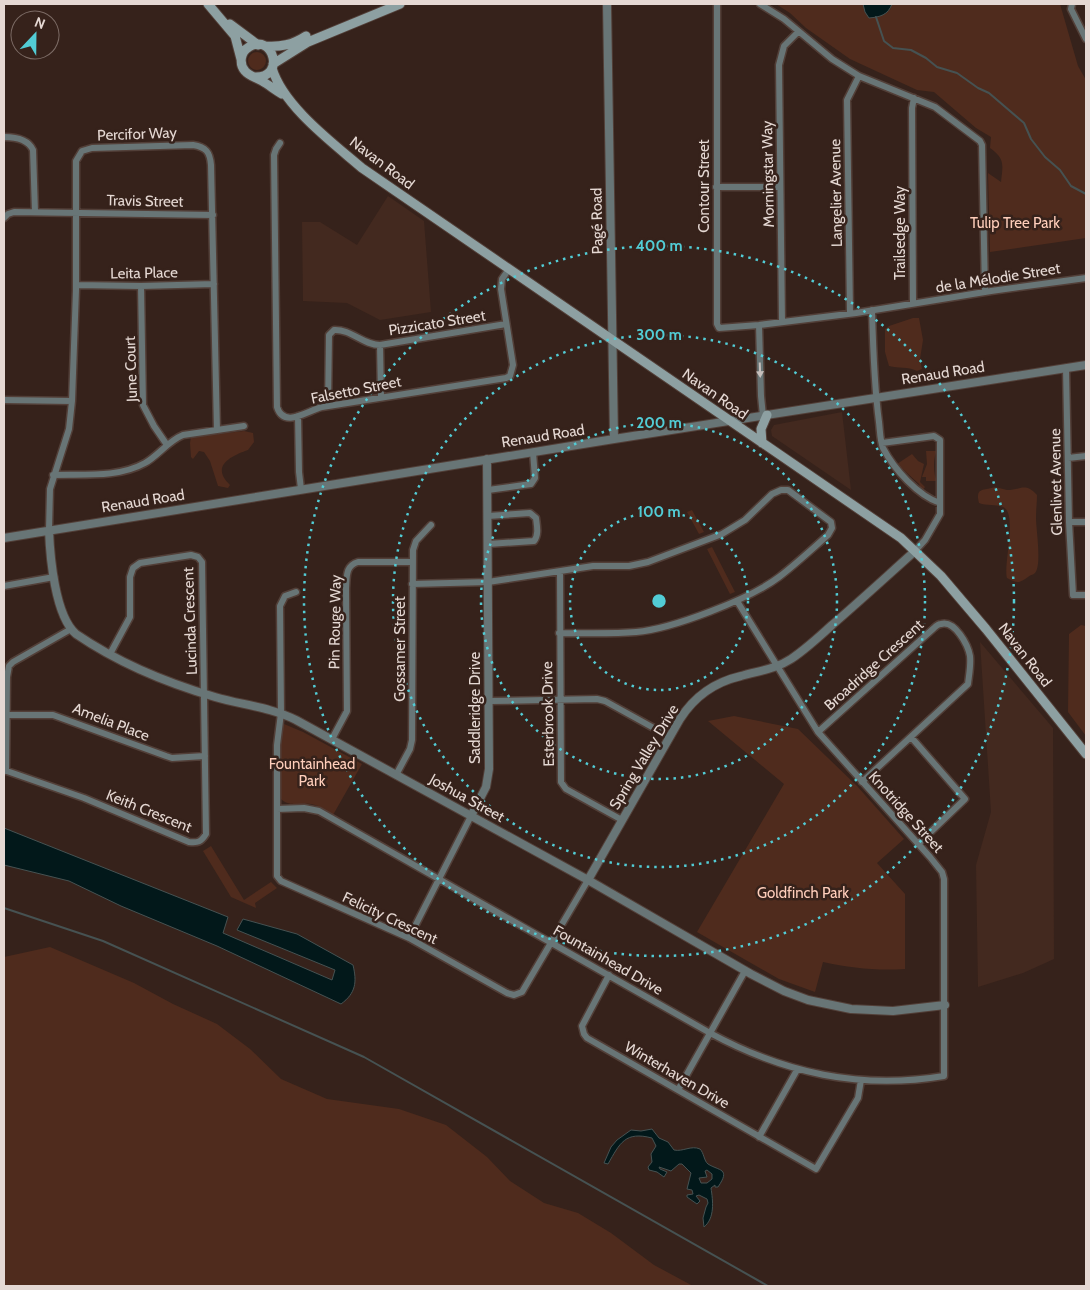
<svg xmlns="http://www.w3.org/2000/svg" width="1090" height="1290" viewBox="0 0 1090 1290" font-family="Cabin,sans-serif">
<rect width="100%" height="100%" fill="#36221b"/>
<path fill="#43291f" d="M388 196 424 221 431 312 380 320 347 303 303 301 302 222H320L357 245Z
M842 412 851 490 772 436 771 430 774 425Z
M980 642 1053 728 1054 959 1023 973 978 987 976 865 991 812Z"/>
<path fill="#4f2b1d" d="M776 4H863L865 12 890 10 892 4H1060L1078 66 1086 80V238L990 252 988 173 1001 182C1003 164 1005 159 990 148L991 137 976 128 934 92 917 90 850 59 806 28 790 13Z
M248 61a9 9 0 1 1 18 0a9 9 0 1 1-18 0Z
M913 318H919L923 340 920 359 922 369 917 371C907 366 899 369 889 366L885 352V329L889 326Z
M244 431 253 433 254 442 248 450C231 456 210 466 230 485L228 488 218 486 210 461 204 452 199 451 193 459 191 457 190 443 191 437Z
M926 451H937C933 457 933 474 937 481H926V477H922L927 464Z
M912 454 918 461 924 464 920 482 925 487 923 490 920 487 919 484 897 464Z
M995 487C999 488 1003 489 1007 490 1021 490 1025 482 1037 495 1037 502 1036 510 1036 518 1036 529 1042 565 1035 573 1033 575 1030 575 1028 577 1019 583 1018 584 1007 578 1003 565 1018 513 1003 507 995 504 987 506 979 503 975 487 983 491 995 487Z
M692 510 704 532 699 534 687 512Z
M712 547 735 592 730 594 707 549Z
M1081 625 1086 626V736L1068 712 1069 634Z
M734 716 798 729 857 786 904 839 877 863 905 894V969C877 971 851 968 823 962L815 992 779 979 697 932 784 784 708 721Z
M284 724 303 732 362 764 333 815C328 812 321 807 315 805 303 801 290 809 280 798L281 729Z
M211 846 244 900 271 882 277 888 255 903 256 908 231 897 203 851Z
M50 947 134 983 173 1004 217 1024 250 1049 281 1079 327 1099 399 1109 446 1125 487 1157 510 1181 544 1203 578 1213 611 1233 654 1265 693 1286H4V957Z"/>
<path fill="#02181a" stroke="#465252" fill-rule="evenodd" d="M863 4H892C888 15 880 17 869 18L865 12Z
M4 828 228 917 223 933 332 980 335 970 237 930 243 919 297 934 353 965C357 982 356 993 341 1004L217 946 121 906 69 881 4 865Z
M652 1129 659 1138 668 1142 674 1150C683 1152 691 1145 700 1149 704 1153 704 1161 708 1164 719 1171 731 1168 718 1187H715V1185L711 1188C713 1201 715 1218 704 1227L703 1218 706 1207 708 1203 707 1199 699 1195 696 1196 700 1201 697 1204 687 1197V1195L693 1194 692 1190 687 1189 691 1173 682 1164H679L671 1171 659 1167 660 1169 667 1172 664 1177 657 1172 649 1170 648 1167 652 1162 651 1154 656 1146 652 1138C625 1131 620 1143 608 1164L604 1163 611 1147 617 1140 631 1130 641 1131ZM707 1170 712 1174V1179L707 1183H701L699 1178 707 1177 705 1171Z"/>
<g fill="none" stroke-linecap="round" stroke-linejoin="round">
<path stroke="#465252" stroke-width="2" d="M876 17 884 41 893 48 911 50 926 58 937 67 957 73 978 88 989 93 1024 123 1031 139 1045 157 1060 170 1071 186 1086 194
M4 908 103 941 364 1057 768 1286"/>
<g stroke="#523f38" stroke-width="9">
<path id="minor" d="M717 4V324L719 328 759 325 856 313 991 291 1086 278
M760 4 784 19 832 59 859 76 935 107 980 141 982 145 985 292
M1072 4 1071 9 1086 39
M4 137C15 137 28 139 33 150L35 212
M280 143 276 149 274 155 277 407C284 429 307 411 322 407L506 378 510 376 513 365 501 289 502 279 509 269
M716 187H780
M4 218 8 214 14 212 213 215
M76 285 141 286 214 284
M141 286 143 405 154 426 167 445
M913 303 912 108 914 98
M872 310C873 348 874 385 879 422 880 430 880 441 883 448 894 469 918 496 940 503
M850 313 847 100 859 76
M782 322 779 65 784 46 798 32
M759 325 761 396 763 416
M380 345 381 397
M1066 368 1069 522 1073 595H1086
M4 400 72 401
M328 406 329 335 334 330C351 329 363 345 380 345L506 324
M298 416 299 472 301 489
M882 443 934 436 940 440V514L925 540 915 551
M1068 458 1086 456
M53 475C84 474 118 478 145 463 159 455 168 441 183 435L244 426
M488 490 531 484 535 478 533 452
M488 516 530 513 536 518C537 526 539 535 534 541L488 544
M1069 522H1086
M49 530 50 489 69 429 72 401 76 290V161L82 151 92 148 193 145C206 147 210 152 211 165L217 430
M560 572 561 782 566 789 622 820
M412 584 488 582 593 566H629L648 562 722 534 745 520 772 494 781 490H788L831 522 832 528 828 535C812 549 796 564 779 577 750 599 672 629 636 632 611 634 585 633 559 633
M4 586 54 577
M296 592 285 596 280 606 281 713 277 745V876L281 881 409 938 507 993 514 995 522 992 588 880
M490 701 597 699 605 701 670 737
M7 715H53L166 756 172 758 205 756
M818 732 934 628C936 626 938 624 941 624 955 620 968 645 970 656 971 666 969 675 968 684L862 782
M911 737 965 799 918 844
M332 739 347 711 346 588C347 577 345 566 358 562H412
M4 770 84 798 189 842C198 843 201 842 206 834L202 562 198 557 191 555 140 563 133 568 130 577V617L110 654
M6 771 7 677 9 666 13 662 71 629
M396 775 410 749 412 740 413 550 416 541 431 525
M277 809 304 808 319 811 710 1033C784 1073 860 1090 944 1076V879L942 872 930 857 818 732 737 601
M409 938 471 816
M609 975 582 1026 584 1034 587 1038 816 1169 858 1098 861 1080
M678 1090 745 971
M759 1137 797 1070"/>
</g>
<g stroke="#523f38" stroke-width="10">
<path id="tertiary" d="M607 4 614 439
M49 530C50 557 55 616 76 634 117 662 167 683 215 697 242 705 270 707 296 720L588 880 751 974 784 991 808 1000 851 1009 893 1011 945 1005
M4 538 614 439 1086 365
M471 816 486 787 489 769 487 459
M588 880 680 719C694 697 715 682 741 676 758 671 776 669 791 659 806 649 819 637 832 625 860 601 887 576 915 551"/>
</g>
<g stroke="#523f38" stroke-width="11">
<path id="secondary" d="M208 4 235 36 241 59
M230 24 258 45
M265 46C281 47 292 45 306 36
M273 64 308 42 400 4
M272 68C283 106 333 143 362 168L901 538 941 576 986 629 1086 754
M254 77C287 79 273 32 249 47 240 52 239 64 245 71 249 76 257 78 262 81 269 85 275 90 282 94
M762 443 761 429 767 415"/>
</g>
<use href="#minor" stroke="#687576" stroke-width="6"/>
<use href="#tertiary" stroke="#687576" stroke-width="8"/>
<use href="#secondary" stroke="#8da0a2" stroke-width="9"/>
</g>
<defs><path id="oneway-solid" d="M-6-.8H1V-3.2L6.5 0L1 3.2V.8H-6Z" transform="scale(1.25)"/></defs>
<use fill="#c6bfbc" href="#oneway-solid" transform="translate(760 370) rotate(88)"/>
<g fill="none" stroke="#52ccd5" stroke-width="2.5" stroke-dasharray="2.5 5">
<circle cx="659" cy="601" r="89"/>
<circle cx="659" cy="601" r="178"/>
<circle cx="659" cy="601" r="266"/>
<circle cx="659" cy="601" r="355"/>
</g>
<g text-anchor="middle" stroke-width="5" stroke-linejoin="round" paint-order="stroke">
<g font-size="15" fill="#e5d8d3" stroke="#36221b">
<text transform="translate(137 134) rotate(-2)" y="5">Percifor Way</text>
<text transform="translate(382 163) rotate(37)" y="5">Navan Road</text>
<text transform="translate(768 174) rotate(-91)" y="5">Morningstar Way</text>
<text transform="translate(704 186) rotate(-90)" y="5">Contour Street</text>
<text transform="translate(836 193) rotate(-91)" y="5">Langelier Avenue</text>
<text transform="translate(145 201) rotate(1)" y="5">Travis Street</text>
<text transform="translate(597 221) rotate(-91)" y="5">Pagé Road</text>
<text transform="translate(900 233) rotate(-90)" y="5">Trailsedge Way</text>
<text transform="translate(144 273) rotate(-1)" y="5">Leita Place</text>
<text transform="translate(998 278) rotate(-9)" y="5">de la Mélodie Street</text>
<text transform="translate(437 323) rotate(-9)" y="5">Pizzicato Street</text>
<text transform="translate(131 369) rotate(-92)" y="5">June Court</text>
<text transform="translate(943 373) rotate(-9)" y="5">Renaud Road</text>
<text transform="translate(356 390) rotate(-11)" y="5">Falsetto Street</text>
<text transform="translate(715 394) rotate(35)" y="5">Navan Road</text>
<text transform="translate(543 436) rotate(-9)" y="5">Renaud Road</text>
<text transform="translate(1056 482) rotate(-91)" y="5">Glenlivet Avenue</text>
<text transform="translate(143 501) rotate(-9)" y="5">Renaud Road</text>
<text transform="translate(190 621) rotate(-92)" y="5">Lucinda Crescent</text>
<text transform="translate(335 622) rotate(-89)" y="5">Pin Rouge Way</text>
<text transform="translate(400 649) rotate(-90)" y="5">Gossamer Street</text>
<text transform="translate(1025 655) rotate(52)" y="5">Navan Road</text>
<text transform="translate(874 665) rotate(-42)" y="5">Broadridge Crescent</text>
<text transform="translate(475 708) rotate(-90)" y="5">Saddleridge Drive</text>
<text transform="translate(548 714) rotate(-91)" y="5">Esterbrook Drive</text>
<text transform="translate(111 722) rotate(21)" y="5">Amelia Place</text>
<text transform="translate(644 757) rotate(-59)" y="5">Spring Valley Drive</text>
<text transform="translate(467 798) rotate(29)" y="5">Joshua Street</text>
<text transform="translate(149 811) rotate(22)" y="5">Keith Crescent</text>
<text transform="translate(906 812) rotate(48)" y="5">Knotridge Street</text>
<text transform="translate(390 918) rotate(25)" y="5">Felicity Crescent</text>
<text transform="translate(608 960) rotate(30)" y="5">Fountainhead Drive</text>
<text transform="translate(677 1075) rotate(30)" y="5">Winterhaven Drive</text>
</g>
<g font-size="15" fill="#ffcebb" stroke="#36221b">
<text x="1015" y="228">Tulip Tree Park</text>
<text x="312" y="769">Fountainhead<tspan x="312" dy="17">Park</tspan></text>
<text x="803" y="898">Goldfinch Park</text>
</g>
</g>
<circle cx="659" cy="601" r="8" fill="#52ccd5" stroke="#36221b" stroke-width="2.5"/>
<g font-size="15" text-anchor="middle" font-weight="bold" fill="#52ccd5" stroke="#36221b" stroke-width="5" stroke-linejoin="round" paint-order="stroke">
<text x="659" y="251">400 m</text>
<text x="659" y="340">300 m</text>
<text x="659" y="428">200 m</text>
<text x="659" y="517">100 m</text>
</g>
<rect width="1090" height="1290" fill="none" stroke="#e5d8d3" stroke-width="10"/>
<g transform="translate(35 35) rotate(22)"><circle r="24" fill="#36221b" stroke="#7c6b65"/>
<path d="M0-4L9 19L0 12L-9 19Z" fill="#52ccd5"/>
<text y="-8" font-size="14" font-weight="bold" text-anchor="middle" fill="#e5d8d3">N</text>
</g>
</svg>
